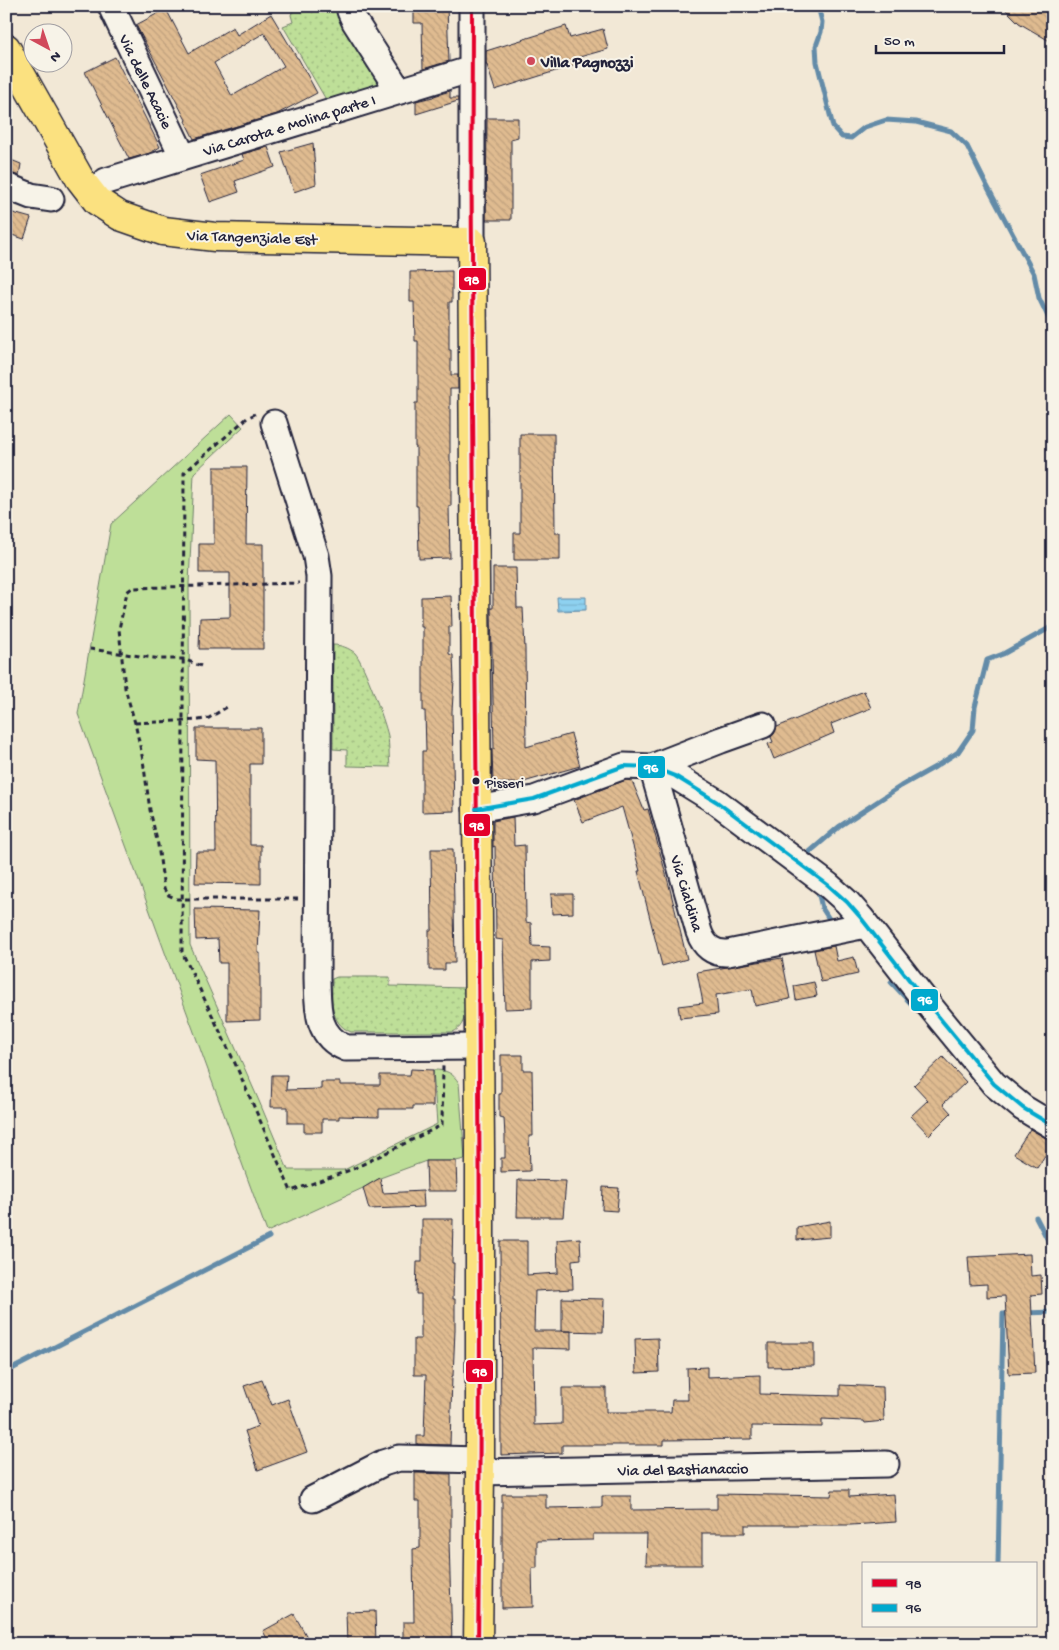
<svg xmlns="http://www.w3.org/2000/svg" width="1059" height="1650" viewBox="0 0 1059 1650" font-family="'Gochi Hand',sans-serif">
<defs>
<pattern id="grass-dots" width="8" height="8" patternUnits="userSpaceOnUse" patternTransform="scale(1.25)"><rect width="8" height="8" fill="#bedf98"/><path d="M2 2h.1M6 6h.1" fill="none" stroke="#a3bf84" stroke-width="1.8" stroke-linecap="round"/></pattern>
<pattern id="water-rules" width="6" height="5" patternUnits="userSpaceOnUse" patternTransform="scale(1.25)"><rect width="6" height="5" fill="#8ed1f0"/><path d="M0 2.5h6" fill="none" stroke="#7ab3cf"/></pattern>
<pattern id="building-back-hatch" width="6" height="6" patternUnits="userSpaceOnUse" patternTransform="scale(1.25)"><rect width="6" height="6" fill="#dfbb90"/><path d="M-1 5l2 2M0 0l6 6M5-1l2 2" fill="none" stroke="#bfa07d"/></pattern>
</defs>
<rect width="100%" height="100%" fill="#f2e8d6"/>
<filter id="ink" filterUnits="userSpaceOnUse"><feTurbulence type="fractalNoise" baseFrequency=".02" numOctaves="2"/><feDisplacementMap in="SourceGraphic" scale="10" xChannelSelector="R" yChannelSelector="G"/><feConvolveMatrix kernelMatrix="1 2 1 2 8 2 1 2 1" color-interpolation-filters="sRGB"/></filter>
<g filter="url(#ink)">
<path fill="url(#grass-dots)" stroke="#70806a" d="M294 6H341L386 86 328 103 283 26 293 22 291 15Z
M333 645C341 645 349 648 355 653 364 663 385 722 388 736 389 746 389 756 390 767L347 766V750L333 749Z
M337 977H390V986L466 988C465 1002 469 1025 453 1032H351C329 1023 332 1000 332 979Z"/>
<path fill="#bedf98" stroke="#70806a" d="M231 414 243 427 194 473 189 584 190 945 259 1101 288 1170H344L437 1124 433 1070C446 1070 452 1072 459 1083L465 1159 456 1161H426L380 1178 363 1188 267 1232 78 714 111 524Z"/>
<path fill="url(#water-rules)" stroke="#638ba8" d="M557 597H586V610L558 611Z"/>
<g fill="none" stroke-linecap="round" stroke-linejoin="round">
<path stroke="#638ba8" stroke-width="5" d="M818 6 822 22 821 32 816 46 817 62 833 127 842 137 851 138 865 127 886 120 916 122 951 131 967 146 986 184 1034 274 1039 298 1053 327
M807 858 806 855 840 826 901 786 935 767 958 752 973 730 975 707 987 660 1003 654 1053 626
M817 887 822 908 833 925
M891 982 920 1013
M1036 1217 1053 1250
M1026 1313 1053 1312
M6 1372 269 1237
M998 1564 1003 1314H1013"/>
</g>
<path fill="url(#building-back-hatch)" stroke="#22223b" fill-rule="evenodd" d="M414 6H447L449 61 423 69 422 23H414Z
M1002 6H1045L1053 12V43L1019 23Z
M166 9 189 53 233 27 237 35 271 14 297 58H298L317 93 277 114 194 139 185 121 186 120 136 25ZM264 33 284 66 232 96 214 63Z
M566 26 570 38 603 29 608 49 576 58 578 64 495 90 486 62V51Z
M115 57 160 147 150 153 129 159 85 72Z
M450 91V98H458V101L416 114V101L433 97 434 96Z
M487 118H518V137L511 139V220H486Z
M313 143 316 184 294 192 281 152Z
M268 147 275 167 235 181 239 192 210 202 200 175 244 160 242 154Z
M6 158 21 164 19 176 6 172Z
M6 211 31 218 24 239 6 233Z
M452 271V302H449V350H451V375H458V389H450V462H451V506H449L450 558 419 559 418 506H416V447H415V403H418V341H415L414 302H410V272Z
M520 434H554L555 533H560V560H514V533H520Z
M214 467H247L246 544H263V649H199L200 618 230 617V573H199V544H214Z
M493 568H516L517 608H523L525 649 526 747 571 734 580 766 520 783H493L492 749H494L491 608H493Z
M451 596 452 627H449V654L453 655 454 680 452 711 454 811 422 812V751H426L425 711H423V627H421V597Z
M864 691 871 708 831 724 834 733 774 759 768 744 773 742 771 737 774 734 777 727Z
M196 728H261V764H250V845H261V884L195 883 196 852H216L215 760 196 759Z
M626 780 632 781 644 810 648 809 669 885 687 959 662 966 638 871H640L622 807 583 822 574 800Z
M513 817 514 846 525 845 526 922 531 923 532 946 550 947V961L532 962V1008L505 1009 503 940 496 939 495 846 493 847V821Z
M431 849H453L455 963H445V970H429V930H432Z
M551 894H573V913L552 914Z
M195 909 260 910 258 953H260V1020L227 1021V963H219L218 939 196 940Z
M834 946 837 961 854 957 858 974 821 982 814 950Z
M782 958 790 999 755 1006 752 989 716 995 718 1014 680 1018 678 1006 703 1003 697 972Z
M814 982 817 996 796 1000 794 986Z
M501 1055H523V1070H532L533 1136H529L530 1171 501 1172V1158H505V1137L504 1118 499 1117V1094H501Z
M943 1057 966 1082 943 1104 951 1113 929 1135 911 1116 928 1100 914 1085Z
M411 1069 433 1070V1106H413V1109H379V1117L339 1116V1119H322V1132H304V1123H288V1107H271L272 1075H287L286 1090 321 1089V1082H340V1085H380V1075H410Z
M1030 1129 1046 1138 1053 1140V1143L1037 1168 1014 1154Z
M426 1161H456L457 1191H427Z
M380 1178 383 1193 423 1191 424 1207 369 1209 363 1188Z
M518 1180 566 1181 563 1217H517Z
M603 1187 619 1188 617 1211 602 1210Z
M422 1219H453L452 1263H454L453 1299H455V1330L453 1376H452L450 1445 417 1444V1436H424L426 1375H414V1339H421V1294H416L417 1262H422Z
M830 1221V1237L797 1240V1227Z
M580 1238 581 1259 572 1260 573 1289 535 1291 534 1331H571V1349L533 1348 534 1425 562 1424V1388H606V1412H671L672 1400H688L687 1368 707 1367V1377L760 1375V1394L840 1396V1385L883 1387 884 1421 865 1423 864 1421 822 1419V1427L752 1426V1439L664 1440V1445H562V1453L501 1455 500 1241H527V1275L558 1273 557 1240Z
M1030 1254 1031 1276 1041 1275 1042 1294 1031 1295 1035 1373 1009 1374 1005 1296 987 1297V1284L970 1285 968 1257Z
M562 1298 604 1299 603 1332 562 1331Z
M658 1338 659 1372 636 1373 635 1339Z
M768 1343H814V1366L768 1367Z
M262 1380 272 1405 288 1399 307 1452 258 1470 245 1431 258 1426 244 1386Z
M415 1473 451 1474V1541H449L452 1644H403V1622H414L413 1549 420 1548V1501H415Z
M832 1490H849V1497L894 1494 896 1522 851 1525H745V1533H702V1565H646L647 1534H593V1540L537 1541V1568H532L533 1607 502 1608V1494H546V1508L602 1507V1496H631V1510L717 1509V1494L831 1496Z
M375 1611 376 1644H347L346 1612Z
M294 1614 311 1644H270L263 1631Z"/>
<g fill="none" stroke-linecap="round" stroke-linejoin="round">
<g stroke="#22223b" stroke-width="29">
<path id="minor" d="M111 6 183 157
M350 6V11L355 22 399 91
M106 181 472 69
M6 186 31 196 51 199
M472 242V6
M274 423 316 556 319 576 317 978C318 1005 315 1036 346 1048L479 1047
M652 767 699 932C704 946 713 954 728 953L866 925
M652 767 721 740 763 725
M476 809 534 799 624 766 652 767 675 776 717 802 828 885 847 902 861 918 924 999 994 1084 1023 1108 1053 1126
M480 1472 886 1464
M313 1499 383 1463 399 1458 480 1460"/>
</g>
<g stroke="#22223b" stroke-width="31">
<path id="major" d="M6 48 80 179 97 201 120 216 163 231 215 237 472 242 480 1148V1472L478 1644"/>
</g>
<path stroke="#22223b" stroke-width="3" stroke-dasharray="5 4" stroke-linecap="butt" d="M255 414 247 418 184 473 182 952 234 1061 291 1191 353 1169 442 1125 443 1066
M90 649 161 659H183L204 667
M135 723 199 720 209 718 227 707
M298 899H177L168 895 164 889 158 845 150 810 143 760 135 723 125 688 119 629 127 592 132 588 299 583"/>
<use href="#minor" stroke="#f7f3e8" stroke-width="25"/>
<use href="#major" stroke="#fbe180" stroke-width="28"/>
<g stroke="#f7f3e8" stroke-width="8">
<path id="bus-1" d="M472 6C472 86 471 165 472 245 474 711 484 1177 478 1644"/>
</g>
<g stroke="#f7f3e8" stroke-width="8">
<path id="bus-2" d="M476 809 534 799 624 766 652 767 675 776 717 802 828 885 847 902 861 918 924 999 994 1084 1023 1108 1053 1126"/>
</g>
<use href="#bus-1" stroke="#e4002b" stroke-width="4"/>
<use href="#bus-2" stroke="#00a9ce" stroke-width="4"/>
</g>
</g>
<circle fill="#d1495b" stroke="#f7f3e8" stroke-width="2" cx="531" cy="61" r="5"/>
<circle fill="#22223b" stroke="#f7f3e8" stroke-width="2" cx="476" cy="781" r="4.5"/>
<g text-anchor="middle" stroke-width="4" stroke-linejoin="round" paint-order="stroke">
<g font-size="15" fill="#22223b" stroke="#f7f3e8" text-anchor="start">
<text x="485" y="787">Pisseri</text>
</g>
<g font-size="16" font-weight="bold" fill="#22223b" stroke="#f7f3e8" text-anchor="start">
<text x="541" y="67">Villa Pagnozzi</text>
</g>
<g font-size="16" fill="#22223b" stroke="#f7f3e8">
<text transform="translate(147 81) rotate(64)" y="6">Via delle Acacie</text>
<text transform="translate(289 124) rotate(-17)" y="6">Via Carota e Molina parte I</text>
<text transform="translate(252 236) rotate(2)" y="6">Via Tangenziale Est</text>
<text transform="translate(688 893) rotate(73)" y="6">Via Cialdina</text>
<text transform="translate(683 1468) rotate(-1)" y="6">Via del Bastianaccio</text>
</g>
</g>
<g stroke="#f7f3e8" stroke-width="2">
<rect x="458" y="267" width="29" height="24" rx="5" fill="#e4002b"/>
<rect x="637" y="755" width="29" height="24" rx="5" fill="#00a9ce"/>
<rect x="463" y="813" width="28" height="24" rx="5" fill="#e4002b"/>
<rect x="910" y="988" width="29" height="24" rx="5" fill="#00a9ce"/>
<rect x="465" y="1359" width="29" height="24" rx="5" fill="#e4002b"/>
</g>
<g font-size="14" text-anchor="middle" font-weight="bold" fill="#fff">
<text x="472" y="284">98</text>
<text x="651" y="772">96</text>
<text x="477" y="830">98</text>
<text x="925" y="1004">96</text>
<text x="480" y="1376">98</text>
</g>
<rect width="1059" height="1650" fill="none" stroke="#f7f3e8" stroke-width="25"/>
<rect x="12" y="12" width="1034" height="1625" fill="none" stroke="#22223b" stroke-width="2" filter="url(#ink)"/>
<rect x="862" y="1562" width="175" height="65" fill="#f7f3e8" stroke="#a29fa3"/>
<rect x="872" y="1579" width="25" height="8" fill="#e4002b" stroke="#a29fa3"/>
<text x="906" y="1588" font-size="15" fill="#22223b">98</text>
<rect x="872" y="1604" width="25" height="8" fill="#00a9ce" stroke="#a29fa3"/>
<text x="906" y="1612" font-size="15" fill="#22223b">96</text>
<g transform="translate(48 48) rotate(140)"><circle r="24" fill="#f7f3e8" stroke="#a29fa3"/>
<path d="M0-4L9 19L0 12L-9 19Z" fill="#d1495b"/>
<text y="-8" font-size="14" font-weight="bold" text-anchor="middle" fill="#22223b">N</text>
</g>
<path d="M876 45v8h128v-8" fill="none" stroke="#22223b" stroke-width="2.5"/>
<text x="884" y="45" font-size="15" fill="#22223b" stroke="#f7f3e8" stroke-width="4" paint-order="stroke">50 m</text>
</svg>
